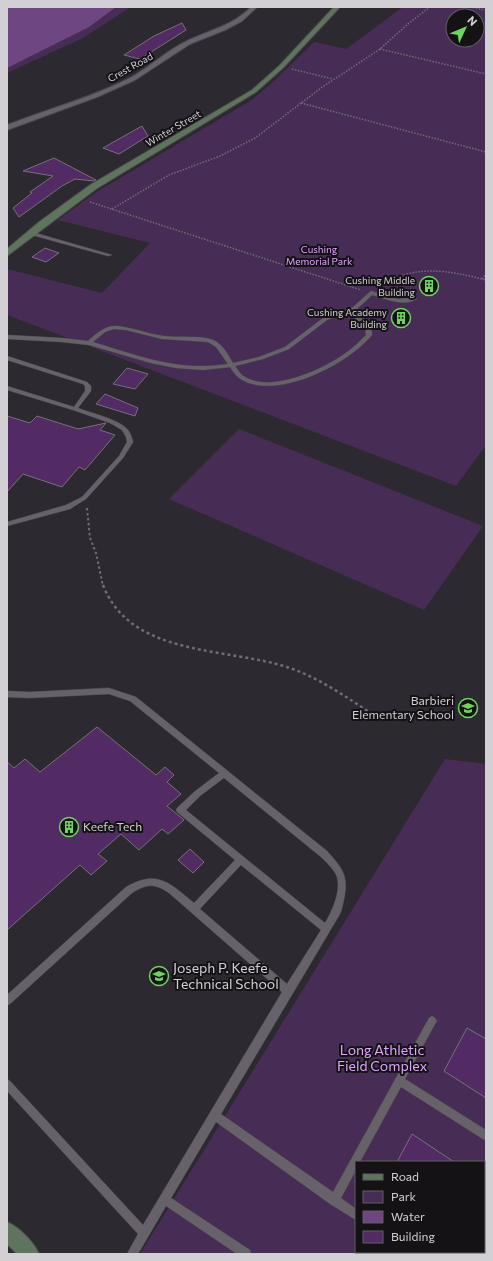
<svg xmlns="http://www.w3.org/2000/svg" width="493" height="1261" viewBox="0 0 493 1261" font-family="Commissioner,sans-serif">
<rect width="100%" height="100%" fill="#2d2930"/>
<path fill="#472d55" fill-rule="evenodd" d="M7 7H131L83 38 7 73Z
M403 7 486 8V445L456 486 7 315V269L102 293 150 243 58 220 95 193 250 101 271 84 314 42 346 49ZM453 16H477V40H453Z
M239 429 483 526 424 610 169 499Z
M445 759 486 764V1254H140ZM356 1162H484V1252H356Z"/>
<path fill="#6e4682" d="M7 7H116L89 27 7 68Z"/>
<path fill="#522a64" stroke="#767079" d="M182 23 186 30 140 59 124 55 154 36Z
M142 126 148 136 119 154 103 148Z
M54 158 96 180 94 181 75 179 62 186 19 217 13 208 32 193 30 192 53 176 23 171Z
M45 248 59 253 46 262 32 257Z
M127 368 148 374 135 389 113 384Z
M105 394 138 408 135 416 96 404Z
M7 416 30 423 37 416 78 429 106 423 100 430 115 435 85 470 79 467 62 487 23 474 7 492Z
M97 727 156 775 165 767 174 775 167 782 181 794 167 806 184 820 168 834 162 829 139 850 121 834 98 854 107 861 91 875 80 865 7 930V762L14 768 25 759 40 772Z
M190 849 204 862 193 873 178 860Z
M467 1028 486 1039V1098L444 1071Z
M412 1134 454 1162H397Z"/>
<g fill="none" stroke-linecap="round" stroke-linejoin="round">
<g stroke="#4a464d" stroke-width="1">
<path id="lane" d="M28 232H32L112 255 108 256 28 234Z
M371 291 398 299 414 297 417 299C403 307 386 299 372 295L357 309 353 311 371 326 372 335C348 364 279 400 242 380 237 377 233 372 230 367L203 370 176 368 151 363 89 345 62 342 7 339V335L62 338 88 341C97 333 105 325 118 326 134 328 148 334 164 336 178 338 201 335 213 340 223 344 228 355 233 363L259 357 285 347 323 318 353 307ZM348 312 365 327 366 335C359 342 352 349 343 355 321 370 271 393 245 377 241 375 238 370 235 366L263 359 289 349 327 320ZM114 329 126 330 162 339 208 342 216 347 228 364C220 365 212 366 204 366 166 367 129 353 93 342L105 332Z
M7 356 87 382 91 386V391L78 408C91 413 117 419 126 428 130 431 132 437 133 442L123 458 86 499 70 509 7 526V522L66 505 82 497 119 456 127 442 126 437 122 430 110 423 73 410 7 390V386L74 407 85 391V386L83 384 7 360Z
M109 688 136 697 327 851C342 868 349 875 344 899 343 904 342 909 340 914L221 1114 333 1192 429 1018 432 1016 435 1018 437 1021 435 1024 405 1079 486 1130V1141L401 1087 360 1162H356V1170L341 1198 356 1209V1220L330 1204 216 1122 171 1198 250 1250 251 1254H237L166 1206 138 1254H127L138 1234 7 1091V1079L10 1081 143 1225 282 992 169 893C154 883 147 884 132 893L10 1004 7 1005V995L126 887C157 869 170 883 194 903L235 860 177 812 176 810 177 808 194 792 219 773 130 701 109 694 29 698 7 697V691L29 692ZM224 778 321 857C327 863 334 869 337 877 341 892 332 911 325 923L186 810 200 796ZM241 865 321 930 287 984 200 909Z
M404 1252H416L417 1254H405Z"/>
</g>
<g stroke="#4a464d" stroke-width="2">
<path id="street" d="M251 7H257L242 21 225 30 190 44 135 80 97 97 7 130V125C48 109 91 98 130 78 150 67 166 51 187 41 209 30 233 26 251 7Z"/>
</g>
<g stroke="#4a464d" stroke-width="2">
<path id="secondary" d="M334 7H340L283 68 256 92 96 189 7 256V249L39 222 90 185 252 90 279 66Z
M7 1222C19 1227 34 1242 39 1254H17L7 1244Z"/>
</g>
<path stroke="#6f6c72" stroke-width="1.5" stroke-dasharray="1.5 1.5" stroke-linecap="butt" d="M470 7 486 10
M380 49 486 74
M292 69 333 79
M301 103 486 152
M90 202 361 290
M112 209 169 175 220 156 255 138 321 88 380 49 409 23 430 7
M482 279 486 274
M379 286C415 264 447 270 486 280"/>
<path stroke="#6f6c72" stroke-width="2" stroke-dasharray="2.5 2.5" stroke-linecap="butt" d="M87 508 90 538 96 553 103 586"/>
<path stroke="#6f6c72" stroke-width="2.5" stroke-dasharray="3 3" stroke-linecap="butt" d="M103 585C131 658 229 647 290 668 321 679 348 698 375 716"/>
<use href="#lane" fill="#67626a" fill-rule="evenodd"/>
<use href="#street" fill="#67626a" fill-rule="evenodd"/>
<use href="#secondary" fill="#5e745c" fill-rule="evenodd"/>
</g>
<defs>
<g id="building-ring" transform="scale(1)"><circle r="9.5" fill="#141215" stroke="#6fd35f" stroke-width="1.5"/><path d="M-4-6H4V6H1V3H-1V6H-4ZM-2.5-4.3h1.7v1.8h-1.7ZM.8-4.3h1.7v1.8H.8ZM-2.5-1h1.7V.8h-1.7ZM.8-1h1.7V.8H.8Z" fill="#6fd35f"/></g>
<g id="school-ring" transform="scale(1)"><circle r="9.5" fill="#141215" stroke="#6fd35f" stroke-width="1.5"/><path d="M0-5L7-2L0 1L-7-2ZM-4 1L0 2.5L4 1V4Q0 6-4 4Z" fill="#6fd35f"/></g>
</defs>
<g fill-rule="evenodd">
<use href="#building-ring" x="429" y="286"/>
<use href="#building-ring" x="401" y="318"/>
<use href="#school-ring" x="468" y="708"/>
<use href="#building-ring" x="69" y="827"/>
<use href="#school-ring" x="159" y="976"/>
</g>
<g text-anchor="middle" stroke-width="4" stroke-linejoin="round" paint-order="stroke">
<g font-size="10" fill="#d3d0d5" stroke="#141215">
<text transform="translate(130 67) rotate(-29)" y="4">Crest Road</text>
<text transform="translate(173 128) rotate(-30)" y="4">Winter Street</text>
</g>
<g font-size="10" fill="#e1a7fe" stroke="#141215">
<text x="319" y="253">Cushing<tspan x="319" dy="12">Memorial Park</tspan></text>
</g>
<g font-size="10" fill="#d3d0d5" stroke="#141215" text-anchor="end">
<text x="415" y="284">Cushing Middle<tspan x="415" dy="12">Building</tspan></text>
<text x="387" y="316">Cushing Academy<tspan x="387" dy="12">Building</tspan></text>
</g>
<g font-size="12" fill="#d3d0d5" stroke="#141215" text-anchor="end">
<text x="454" y="705">Barbieri<tspan x="454" dy="14">Elementary School</tspan></text>
<text x="83" y="831" text-anchor="start">Keefe Tech</text>
</g>
<g font-size="14" fill="#d3d0d5" stroke="#141215" text-anchor="start">
<text x="173" y="973">Joseph P. Keefe<tspan x="173" dy="16">Technical School</tspan></text>
</g>
<g font-size="14" fill="#e1a7fe" stroke="#141215">
<text x="382" y="1055">Long Athletic<tspan x="382" dy="16">Field Complex</tspan></text>
</g>
</g>
<rect width="493" height="1261" fill="none" stroke="#d3d0d5" stroke-width="16"/>
<rect x="355" y="1161" width="130" height="92" fill="#141215" stroke="#605e62"/>
<rect x="363" y="1174" width="20" height="6" fill="#5e745c" stroke="#605e62"/>
<text x="391" y="1181" font-size="12" fill="#d3d0d5">Road</text>
<rect x="363" y="1191" width="20" height="12" fill="#472d55" stroke="#605e62"/>
<text x="391" y="1201" font-size="12" fill="#d3d0d5">Park</text>
<rect x="363" y="1211" width="20" height="12" fill="#6e4682" stroke="#605e62"/>
<text x="391" y="1221" font-size="12" fill="#d3d0d5">Water</text>
<rect x="363" y="1231" width="20" height="12" fill="#522a64" stroke="#605e62"/>
<text x="391" y="1241" font-size="12" fill="#d3d0d5">Building</text>
<g transform="translate(465 28) rotate(46)"><circle r="19" fill="#141215" stroke="#605e62"/>
<path d="M0-3L7 15L0 10L-7 15Z" fill="#6fd35f"/>
<text y="-6" font-size="11" font-weight="bold" text-anchor="middle" fill="#d3d0d5">N</text>
</g>
</svg>
